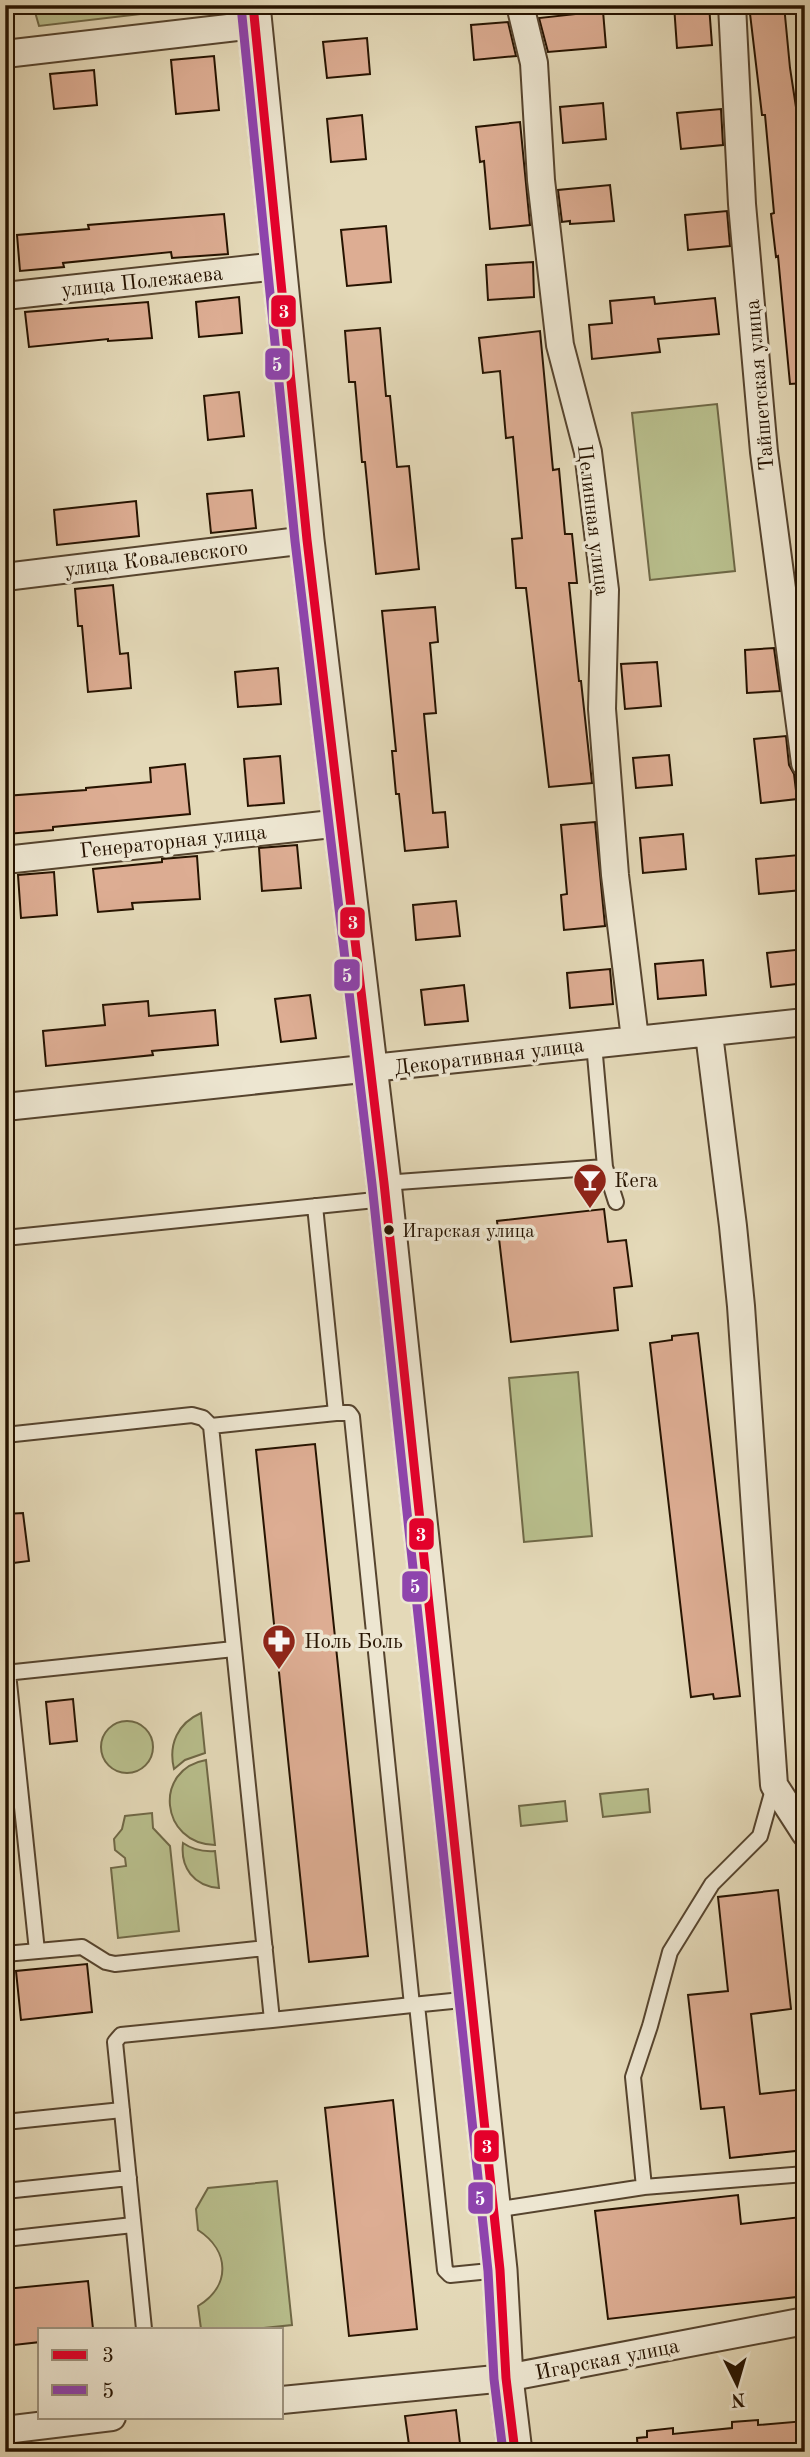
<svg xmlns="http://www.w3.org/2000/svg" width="810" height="2457" viewBox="0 0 810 2457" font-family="'Old Standard TT',serif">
<rect width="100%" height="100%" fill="#e4d9b8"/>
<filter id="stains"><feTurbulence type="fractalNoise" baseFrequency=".00286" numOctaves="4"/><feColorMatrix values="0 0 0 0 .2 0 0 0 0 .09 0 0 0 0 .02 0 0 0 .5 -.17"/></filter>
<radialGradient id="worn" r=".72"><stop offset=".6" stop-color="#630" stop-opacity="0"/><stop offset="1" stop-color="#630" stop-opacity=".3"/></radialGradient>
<path fill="#b8be8c" stroke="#6f6846" stroke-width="2" d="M33 5H171L149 13 39 26Z
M717 404 735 571 650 580 632 413Z
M578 1372 592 1536 524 1542 509 1378Z
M201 1713 205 1753 185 1760 174 1769C168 1744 178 1723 201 1713Z
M101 1747a26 26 0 1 1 52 0a26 26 0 1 1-52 0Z
M206 1760 215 1845C160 1844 153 1769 206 1760Z
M648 1789 650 1812 603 1817 600 1794Z
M565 1801 567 1821 521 1826 519 1806Z
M152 1813 153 1828 170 1846 179 1931 118 1938 111 1868 126 1866 125 1858 115 1850 114 1839 122 1829 125 1816Z
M183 1843C193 1850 202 1852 215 1851L219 1888C194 1886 180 1868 183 1843Z
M277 2181 292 2325 254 2329H201L198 2306C231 2286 230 2251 198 2230L196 2209 208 2188Z"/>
<path fill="#ddad93" stroke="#261300" stroke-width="2" d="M674 5H709L712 45 677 48Z
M749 5H784L790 68 801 140H805V383L790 384 778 256 776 257 771 214 774 213 765 115H762Z
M603 11 606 47 548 52 539 18Z
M508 22 516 56 474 60 471 25Z
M367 38 370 74 327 78 323 42Z
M214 56 219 110 176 114 171 60Z
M94 70 97 105 54 109 50 74Z
M603 103 606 139 563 143 560 107Z
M721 109 723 145 681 149 677 113Z
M362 115 366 159 331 162 327 119Z
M520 122 530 225 490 229 484 161 480 162 476 127Z
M610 185 614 221 570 224V221L562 222 558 190Z
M727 211 730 246 688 250 685 215Z
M224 214 228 254 172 258 171 252 63 263 64 267 20 271 17 235 89 229 88 225Z
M386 226 391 282 347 286 341 230Z
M533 262 534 297 488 300 486 265Z
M239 297 242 333 199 337 196 302Z
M654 297 655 304 715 298 719 334 658 339 660 352 592 359 589 325 612 323 610 301Z
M148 302 152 338 108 341V339L29 347 25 312Z
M380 328 386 396H390L397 467 409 466 419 569 376 574 365 462H362L355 382H349L345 331Z
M540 331 553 470 559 469 565 534H572L577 583H569L579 681H581L592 783 549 787 526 588H516L512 539 522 538 513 437 506 438 500 371 483 373 479 338Z
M239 392 244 436 208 440 204 396Z
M252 490 256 528 211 533 207 494Z
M136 501 139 536 57 545 54 510Z
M113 585 120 654 128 653 131 688 88 692 82 626H78L75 589Z
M435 607 438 642 430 643 436 713 424 714 433 813 445 812 448 847 405 851 399 794H396L392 751H396L382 611Z
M774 648 780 691 747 693 745 650Z
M657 662 661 706 625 709 621 664Z
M278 668 281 704 238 707 235 672Z
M786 736 789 765 794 774 797 799 761 803 754 739Z
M669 755 672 785 636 788 633 758Z
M280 756 284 803 248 806 244 759Z
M185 764 190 814 53 827V830L7 834 5 796 86 790V788L151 782 150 768Z
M595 822 605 926 564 930 561 895 567 894 561 825Z
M683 834 686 869 643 873 640 838Z
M297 845 301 888 262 891 259 848Z
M799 855 802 890 759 894 756 859Z
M197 856 200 899 132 903 133 909 98 912 93 869 162 862V859Z
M54 872 57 915 21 918 18 875Z
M456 901 460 936 416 940 413 905Z
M805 949V983L771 987 767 953Z
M703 960 706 995 658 999 655 964Z
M610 969 613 1004 570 1008 567 973Z
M464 985 468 1021 425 1025 421 990Z
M310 995 316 1038 281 1042 275 999Z
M148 1001 149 1016 215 1010 218 1045 152 1051 153 1055 46 1066 43 1031 105 1025 103 1005Z
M604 1209 608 1242 626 1240 632 1286 614 1288 618 1330 511 1342 497 1221Z
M698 1333 740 1696 714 1699 713 1694 691 1697 650 1343 672 1340V1336Z
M315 1444 368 1956 309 1962 256 1450Z
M23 1513 29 1561 5 1564V1514Z
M73 1699 77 1741 50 1744 46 1702Z
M778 1890 791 2009 751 2014 760 2094 805 2089V2150L730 2158 724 2107 701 2109 688 1995 728 1991 718 1897Z
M87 1964 92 2012 21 2020 16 1971Z
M393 2100 417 2329 349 2336 325 2108Z
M738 2195 741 2224 801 2217 805 2247V2296L608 2319 595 2211Z
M88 2281 93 2329H40V2342L5 2346V2289Z
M456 2410 461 2452H410L405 2416Z
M758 2420V2425L805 2421V2452H638L637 2438 647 2437V2431L673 2428V2434L732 2428V2422Z"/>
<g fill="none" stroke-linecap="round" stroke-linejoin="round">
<g stroke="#56442e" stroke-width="18">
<path id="service" d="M594 1044 605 1167 616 1202
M384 1183 605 1167
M5 1238 385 1199
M5 1435 192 1415 203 1418 211 1426
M234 1649 272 2020 412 2005 352 1417 349 1413H336
M5 1673 234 1649 211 1426 336 1413 315 1206
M8 1673 37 1951
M5 1954 82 1947 106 1962 115 1964 265 1948
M412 2005 472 1999
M417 2005 445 2270 450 2275 500 2270
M5 2122 122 2110
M644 2187 805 2174
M5 2191 129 2178
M494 2210 644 2187 633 2077 650 2026 670 1952 712 1884 760 1836 774 1786
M5 2239 133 2225
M144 2329 115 2042 121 2035 272 2020"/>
</g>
<g stroke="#56442e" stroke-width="30">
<path id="minor" d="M520 5 534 63 541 180 560 345 588 452 605 590 602 709 615 875 635 1039
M732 5 742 204 764 452 805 763
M5 54 254 25
M5 296 278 266
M5 577 307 540
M5 860 341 823
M709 1034 733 1226 741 1306 774 1785 805 1833
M5 1107 805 1022
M282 2400 506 2378 805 2321
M5 2430 112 2417"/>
</g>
<g stroke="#56442e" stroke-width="37">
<path id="tertiary" d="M253 5 307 540 384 1183 500 2270 506 2378 515 2452"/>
</g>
<use href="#service" stroke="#ede6d1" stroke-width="14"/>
<use href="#minor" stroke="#ede6d1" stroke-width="26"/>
<use href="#tertiary" stroke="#ede6d1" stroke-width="33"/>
<g stroke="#ede6d1" stroke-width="14">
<path id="bus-1" d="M253 5 307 540 384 1183 500 2270 506 2378 515 2452"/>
</g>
<g stroke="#ede6d1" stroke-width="14">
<path id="bus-2" d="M241 6 295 541 372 1184 488 2271 494 2379 503 2452"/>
</g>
<use href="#bus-1" stroke="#e4002b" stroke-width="9"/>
<use href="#bus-2" stroke="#8e44ad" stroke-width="9"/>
</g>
<defs>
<g id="bar-pin" transform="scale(1.75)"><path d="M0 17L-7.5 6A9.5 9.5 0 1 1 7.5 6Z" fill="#8f2418" stroke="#ede6d1"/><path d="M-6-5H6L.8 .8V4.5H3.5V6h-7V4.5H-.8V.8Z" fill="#fff"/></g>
<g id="pharmacy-pin" transform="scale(1.75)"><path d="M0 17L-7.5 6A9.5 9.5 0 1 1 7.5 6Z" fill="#8f2418" stroke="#ede6d1"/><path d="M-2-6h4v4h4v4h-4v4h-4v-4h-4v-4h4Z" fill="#fff"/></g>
</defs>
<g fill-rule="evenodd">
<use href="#bar-pin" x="590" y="1180"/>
<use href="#pharmacy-pin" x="279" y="1641"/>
</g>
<circle fill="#261300" stroke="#ede6d1" stroke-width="2.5" cx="389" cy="1230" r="6"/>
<g text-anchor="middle" stroke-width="7" stroke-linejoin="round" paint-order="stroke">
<g font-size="19" fill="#261300" stroke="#ede6d1" text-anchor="start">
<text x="402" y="1237">Игарская улица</text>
</g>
<g font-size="21" fill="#261300" stroke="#ede6d1">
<text transform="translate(142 281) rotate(-6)" y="7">улица Полежаева</text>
<text transform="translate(759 385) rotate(-95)" y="7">Тайшетская улица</text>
<text transform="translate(594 520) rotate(83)" y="7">Целинная улица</text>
<text transform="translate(156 558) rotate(-7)" y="7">улица Ковалевского</text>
<text transform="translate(173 841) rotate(-6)" y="7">Генераторная улица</text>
<text transform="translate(489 1056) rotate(-7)" y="7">Декоративная улица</text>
<text transform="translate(607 2359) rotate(-11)" y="7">Игарская улица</text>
</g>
<g font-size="21" fill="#261300" stroke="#ede6d1" text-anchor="start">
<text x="614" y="1187">Кега</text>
<text x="304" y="1648">Ноль Боль</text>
</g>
</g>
<g stroke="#ede6d1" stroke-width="2.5">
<rect x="270" y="294" width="27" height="34" rx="7" fill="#e4002b"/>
<rect x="264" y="347" width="27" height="34" rx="7" fill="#8e44ad"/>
<rect x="339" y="906" width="27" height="33" rx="7" fill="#e4002b"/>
<rect x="333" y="958" width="28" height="34" rx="7" fill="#8e44ad"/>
<rect x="408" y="1517" width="27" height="34" rx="7" fill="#e4002b"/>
<rect x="401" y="1570" width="28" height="33" rx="7" fill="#8e44ad"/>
<rect x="473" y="2129" width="27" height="34" rx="7" fill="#e4002b"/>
<rect x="467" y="2181" width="27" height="34" rx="7" fill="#8e44ad"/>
</g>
<g font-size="19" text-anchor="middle" font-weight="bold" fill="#fff">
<text x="284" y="318">3</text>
<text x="277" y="371">5</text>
<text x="353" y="929">3</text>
<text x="347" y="982">5</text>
<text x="421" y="1541">3</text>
<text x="415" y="1593">5</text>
<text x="487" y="2153">3</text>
<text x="480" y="2205">5</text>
</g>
<rect width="810" height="2457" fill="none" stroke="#e4d9b8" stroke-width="28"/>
<rect x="7" y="7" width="796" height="2443" fill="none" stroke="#261300" stroke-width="3.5"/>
<rect x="14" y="14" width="782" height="2429" fill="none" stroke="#261300" stroke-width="2"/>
<rect x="38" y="2328" width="245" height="91" fill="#ede6d1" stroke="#9d927d" stroke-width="2"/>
<rect x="52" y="2350" width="35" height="10" fill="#e4002b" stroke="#9d927d" stroke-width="2"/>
<text x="102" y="2362" font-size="21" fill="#261300">3</text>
<rect x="52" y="2385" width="35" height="10" fill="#8e44ad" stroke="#9d927d" stroke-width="2"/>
<text x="102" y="2398" font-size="21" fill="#261300">5</text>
<g transform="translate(737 2384) rotate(175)" stroke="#ede6d1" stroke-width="5" paint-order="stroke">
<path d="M0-5L12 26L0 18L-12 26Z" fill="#261300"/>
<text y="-10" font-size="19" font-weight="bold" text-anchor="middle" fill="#261300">N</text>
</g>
<rect width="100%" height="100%" filter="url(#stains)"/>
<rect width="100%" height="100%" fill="url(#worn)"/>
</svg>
